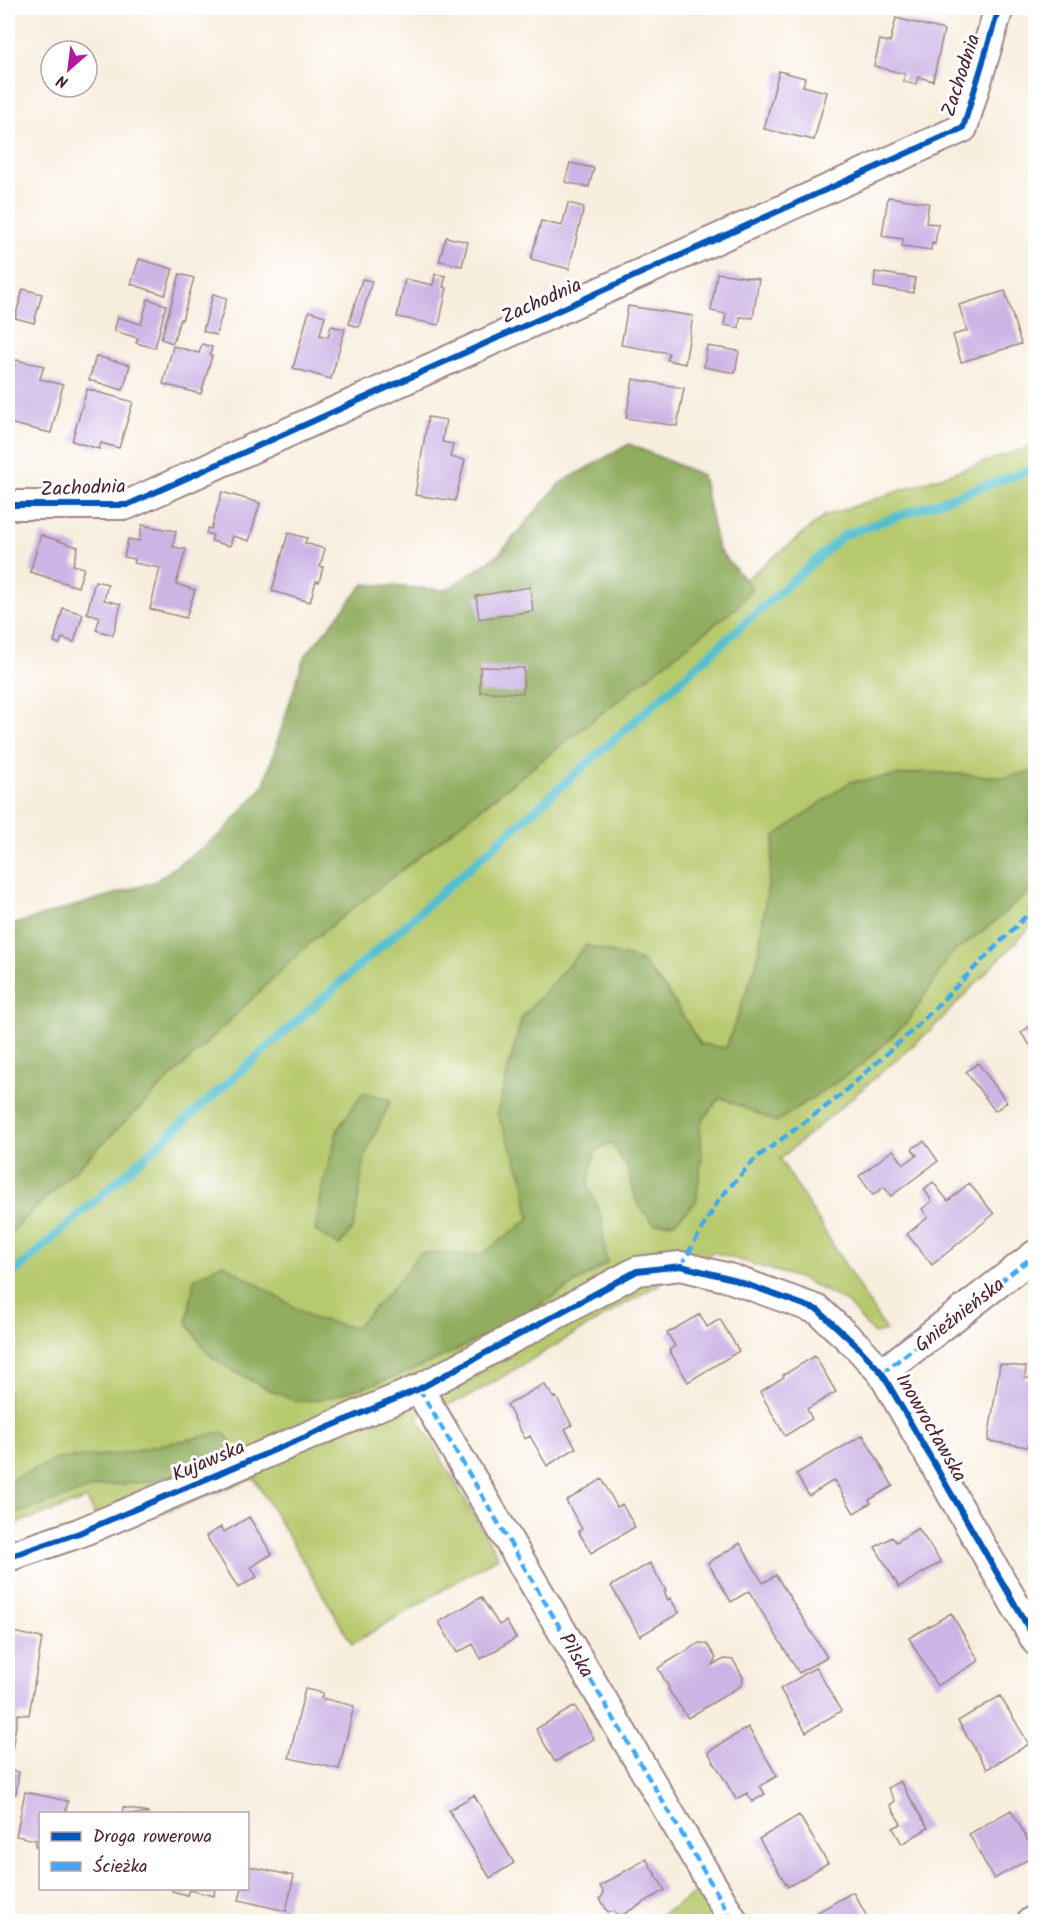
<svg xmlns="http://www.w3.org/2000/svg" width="1043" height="1929" viewBox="0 0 1043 1929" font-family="Kalam,sans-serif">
<rect width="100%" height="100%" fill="#fff"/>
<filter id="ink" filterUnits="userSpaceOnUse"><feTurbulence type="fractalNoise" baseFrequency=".0167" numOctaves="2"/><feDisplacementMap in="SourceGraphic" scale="12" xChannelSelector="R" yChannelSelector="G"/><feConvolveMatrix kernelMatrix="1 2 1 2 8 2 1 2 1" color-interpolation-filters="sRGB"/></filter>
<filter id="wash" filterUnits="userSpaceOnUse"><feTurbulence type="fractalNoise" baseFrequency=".008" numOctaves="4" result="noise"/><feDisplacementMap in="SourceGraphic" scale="24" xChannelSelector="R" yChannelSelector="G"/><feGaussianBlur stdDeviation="1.35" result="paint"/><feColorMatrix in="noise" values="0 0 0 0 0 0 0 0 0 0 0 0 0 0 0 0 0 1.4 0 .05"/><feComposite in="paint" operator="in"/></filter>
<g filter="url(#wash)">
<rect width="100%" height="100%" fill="#f7eede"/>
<path fill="#b7c96d" stroke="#80744c" stroke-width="1.5" d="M1035 445V922L931 1030 780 1159 886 1331 874 1334 845 1301 802 1279 713 1252 468 1397 417 1416 498 1557 352 1644 254 1478 104 1534 87 1499 8 1526V1199L230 992 825 516Z
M704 1888 724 1922H650Z"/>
<path fill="#91ad60" stroke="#6e6646" stroke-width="1.5" d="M629 444 702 475 718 549 752 588 737 607 313 940 8 1235V926L154 882 221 834 263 787 304 657 364 584 446 590 499 554 560 483Z
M1035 771V887L988 927 951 954 909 1020 862 1065 776 1122 720 1097 700 1124 702 1156 696 1202 675 1222 654 1224 637 1203 627 1168 611 1142 595 1151 588 1185 601 1217 607 1263C528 1314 445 1364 354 1390 337 1395 318 1402 300 1401 285 1400 218 1364 208 1353 200 1344 194 1332 187 1323L194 1279 222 1263 312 1318 355 1328 391 1290 420 1253 481 1255 529 1219 525 1183 497 1113 522 1017 586 945 641 961 670 995 700 1044 726 1048 757 962 775 836 850 782 925 772 1005 777Z
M363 1092 391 1100 365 1155 354 1227 339 1246 315 1231 323 1185 338 1129Z
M223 1432 234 1445 211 1461 149 1482 98 1486 8 1517V1481L57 1459 117 1454Z"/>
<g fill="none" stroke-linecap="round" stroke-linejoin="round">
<path stroke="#53bfcd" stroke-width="9" d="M8 1278 844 535 1036 468"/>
</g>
<g id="blocks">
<path fill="#ccb4e5" d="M896 18 944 30 933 81 918 77 916 85 903 81 905 74 874 66 880 40 890 42Z
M779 71 805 78 803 86 827 92 814 140 764 129Z
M570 163 594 168 589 187 565 182Z
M888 197 929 203 926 223 938 224 935 244 932 243 931 250 902 246 903 239 882 236Z
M568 203 584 207 569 269 531 259 541 221 562 226Z
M446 237 468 242 462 266 439 261Z
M139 259 173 269 165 295 131 284Z
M875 272 915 278 913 293 874 287Z
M717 273 759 279 753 318 740 317 739 328 724 325 726 314 711 311Z
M180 274 194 278 182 320 180 319 173 343 161 339Z
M435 274 446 276 443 287 447 288 439 325 397 317 405 279 433 285Z
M362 279 372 281 359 327 349 324Z
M23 289 42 294 34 323 15 318Z
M1005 291 1021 344 961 362 953 335 967 331 959 305Z
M213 294 227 298 216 335 203 331Z
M148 299 166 305 155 348 136 343 138 338 114 331 118 317 141 324Z
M628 306 693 316 685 364 667 360 669 353 621 345Z
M309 311 325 316 320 335 328 337 331 326 345 329 331 379 293 368Z
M202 344 212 347 210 355 212 356 201 394 163 384 173 346 199 353Z
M707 346 739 351 735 373 704 367Z
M96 356 130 365 123 390 89 380Z
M16 360 44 366 40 379 63 385 51 433 8 423V392Z
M633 379 684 388 677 426 626 418Z
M87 389 133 402 119 448 101 443 99 449 72 441Z
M428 417 446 420 442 442 453 444 450 457 465 460 455 501 415 495Z
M222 492 260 503 249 541 233 536 230 546 211 541 213 535 206 533 208 528 211 529Z
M142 525 176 531 173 547 186 549 176 584 195 590 186 618 150 609 160 568 134 563 135 559 124 557 128 539 139 541Z
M288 533 307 538 305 543 325 549 320 566 323 567 319 582 316 581 310 602 272 591Z
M41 535 78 547 73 565 84 568 78 587 30 572Z
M95 581 108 584 104 600 121 604 113 635 96 630 100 617 87 613Z
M530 587 533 611 479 619 476 596Z
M63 608 83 614 74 642 62 638 60 644 54 642Z
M480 667 524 668 523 693 480 692Z
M1035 1022V1052L1021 1033Z
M978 1063 1007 1102 995 1111 966 1072Z
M924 1141 938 1161 891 1196 884 1187 873 1195 859 1176 893 1150 904 1164 917 1155 912 1149Z
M933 1182 948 1201 969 1183 994 1214 932 1265 907 1234 928 1217 922 1209 932 1201 924 1189Z
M700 1314 707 1327 720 1319 739 1351 688 1382 669 1350 675 1346 667 1333Z
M815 1356 836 1392 807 1409 812 1419 785 1436 760 1392 784 1377 783 1375Z
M1000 1364 1026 1367 1025 1378 1035 1379V1395L1028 1447 988 1441Z
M544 1384 554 1398 556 1397 572 1425 565 1429 576 1448 547 1466 530 1436 525 1439 507 1405Z
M863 1435 893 1486 869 1500 871 1503 854 1513 834 1480 809 1496 796 1474Z
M602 1479 617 1507 622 1504 635 1527 591 1553 578 1531 582 1529 566 1501Z
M249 1517 272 1554 251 1567 257 1577 238 1588 206 1536 221 1527 224 1532Z
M918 1528 941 1562 899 1587 875 1547 892 1537 896 1542Z
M740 1543 763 1583 776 1575 827 1657 799 1673 749 1591 731 1602 708 1563Z
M650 1563 666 1591 664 1592 668 1600 670 1598 679 1613 640 1636 611 1586Z
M481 1597 499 1625 506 1621 516 1638 481 1659 473 1644 457 1653 439 1622Z
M951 1613 979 1661 937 1686 909 1638Z
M8 1631 42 1638 29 1715 18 1714 9 1767Z
M699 1643 707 1644 716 1658 712 1665 725 1659 733 1660 743 1677 742 1685 688 1718 668 1689 669 1688 658 1668Z
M816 1667 841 1711 806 1732 780 1689Z
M305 1689 323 1693 321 1698 354 1706 339 1769 289 1758Z
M1000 1696 1029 1744 987 1769 958 1721Z
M575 1706 594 1739 555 1762 536 1729Z
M748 1727 777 1776 760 1786 765 1794 752 1802 747 1793 736 1799 708 1752Z
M8 1770 19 1772 16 1794 8 1792Z
M900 1781 928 1828 902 1844 893 1828 901 1824 890 1805 895 1801 888 1788Z
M25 1792 68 1801 65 1814H40V1847L35 1846 36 1840 16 1836Z
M474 1795 514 1863 490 1878 449 1810Z
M123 1807 148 1813V1814H122Z
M1011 1810 1036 1855 994 1879 969 1834Z
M799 1815 828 1863 788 1887 759 1839Z
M646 1859 665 1890 619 1917 615 1911 608 1912 600 1899 604 1893 600 1886Z
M248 1866 294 1876 286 1911 239 1900 242 1888H248Z
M172 1888H215L214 1896 189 1890 187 1895 172 1891Z
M853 1892 870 1922H815L811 1916Z"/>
</g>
</g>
<g filter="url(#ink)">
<use href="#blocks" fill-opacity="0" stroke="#a08684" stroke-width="1.5"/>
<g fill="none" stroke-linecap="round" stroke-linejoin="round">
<g stroke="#a08684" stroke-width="32">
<path id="minor" d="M8 505H127L963 128 999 8
M882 1373 1036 1254
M419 1389 734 1922
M8 1557 79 1533 419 1389 637 1271 681 1266 729 1278 818 1310 858 1347 882 1373 1036 1641
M1031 1922 1036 1919"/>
</g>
<use href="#minor" stroke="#fff" stroke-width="28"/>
<path stroke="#3fa9f5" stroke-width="4.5" stroke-dasharray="9 4.5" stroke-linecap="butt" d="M681 1266 719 1199 756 1158 836 1099 912 1031 1036 906
M882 1373 1036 1254
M419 1389 734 1922
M1031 1922 1036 1919"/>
<g stroke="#fff" stroke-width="10">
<path id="cycleway" d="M8 505H127L963 128 999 8
M8 1557 79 1533 419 1389 637 1271 681 1266 729 1278 818 1310 858 1347 882 1373 1036 1641"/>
</g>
<use href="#cycleway" stroke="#0057b8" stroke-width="6"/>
</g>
</g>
<g text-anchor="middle" stroke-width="6" stroke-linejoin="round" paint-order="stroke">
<g font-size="20" fill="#4a1f2b" stroke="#fff">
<text transform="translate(960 75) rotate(-72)" y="7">Zachodnia</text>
<text transform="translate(541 300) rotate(-24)" y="7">Zachodnia</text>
<text transform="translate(83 487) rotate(-2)" y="7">Zachodnia</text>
<text transform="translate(959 1314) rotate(-38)" y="7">Gnieźnieńska</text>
<text transform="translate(932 1427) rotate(60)" y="7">Inowrocławska</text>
<text transform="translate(208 1460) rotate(-23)" y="7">Kujawska</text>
<text transform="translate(577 1655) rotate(59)" y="7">Pilska</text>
</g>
</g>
<rect width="1043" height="1929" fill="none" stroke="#fff" stroke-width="30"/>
<rect x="39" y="1812" width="210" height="78" fill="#ffffff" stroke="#b7a5aa" stroke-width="1.5"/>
<rect x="51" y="1832" width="30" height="9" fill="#0057b8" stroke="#b7a5aa" stroke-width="1.5"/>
<text x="93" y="1842" font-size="18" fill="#4a1f2b">Droga rowerowa</text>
<rect x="51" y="1862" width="30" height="9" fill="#3fa9f5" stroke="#b7a5aa" stroke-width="1.5"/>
<text x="93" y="1872" font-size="18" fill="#4a1f2b">Ścieżka</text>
<g transform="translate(69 69) rotate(208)"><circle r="28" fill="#ffffff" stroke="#b7a5aa" stroke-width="1.5"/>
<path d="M0-4.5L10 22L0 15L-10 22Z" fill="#b5179e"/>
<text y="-9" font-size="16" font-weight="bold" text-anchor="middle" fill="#4a1f2b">N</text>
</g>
</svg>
